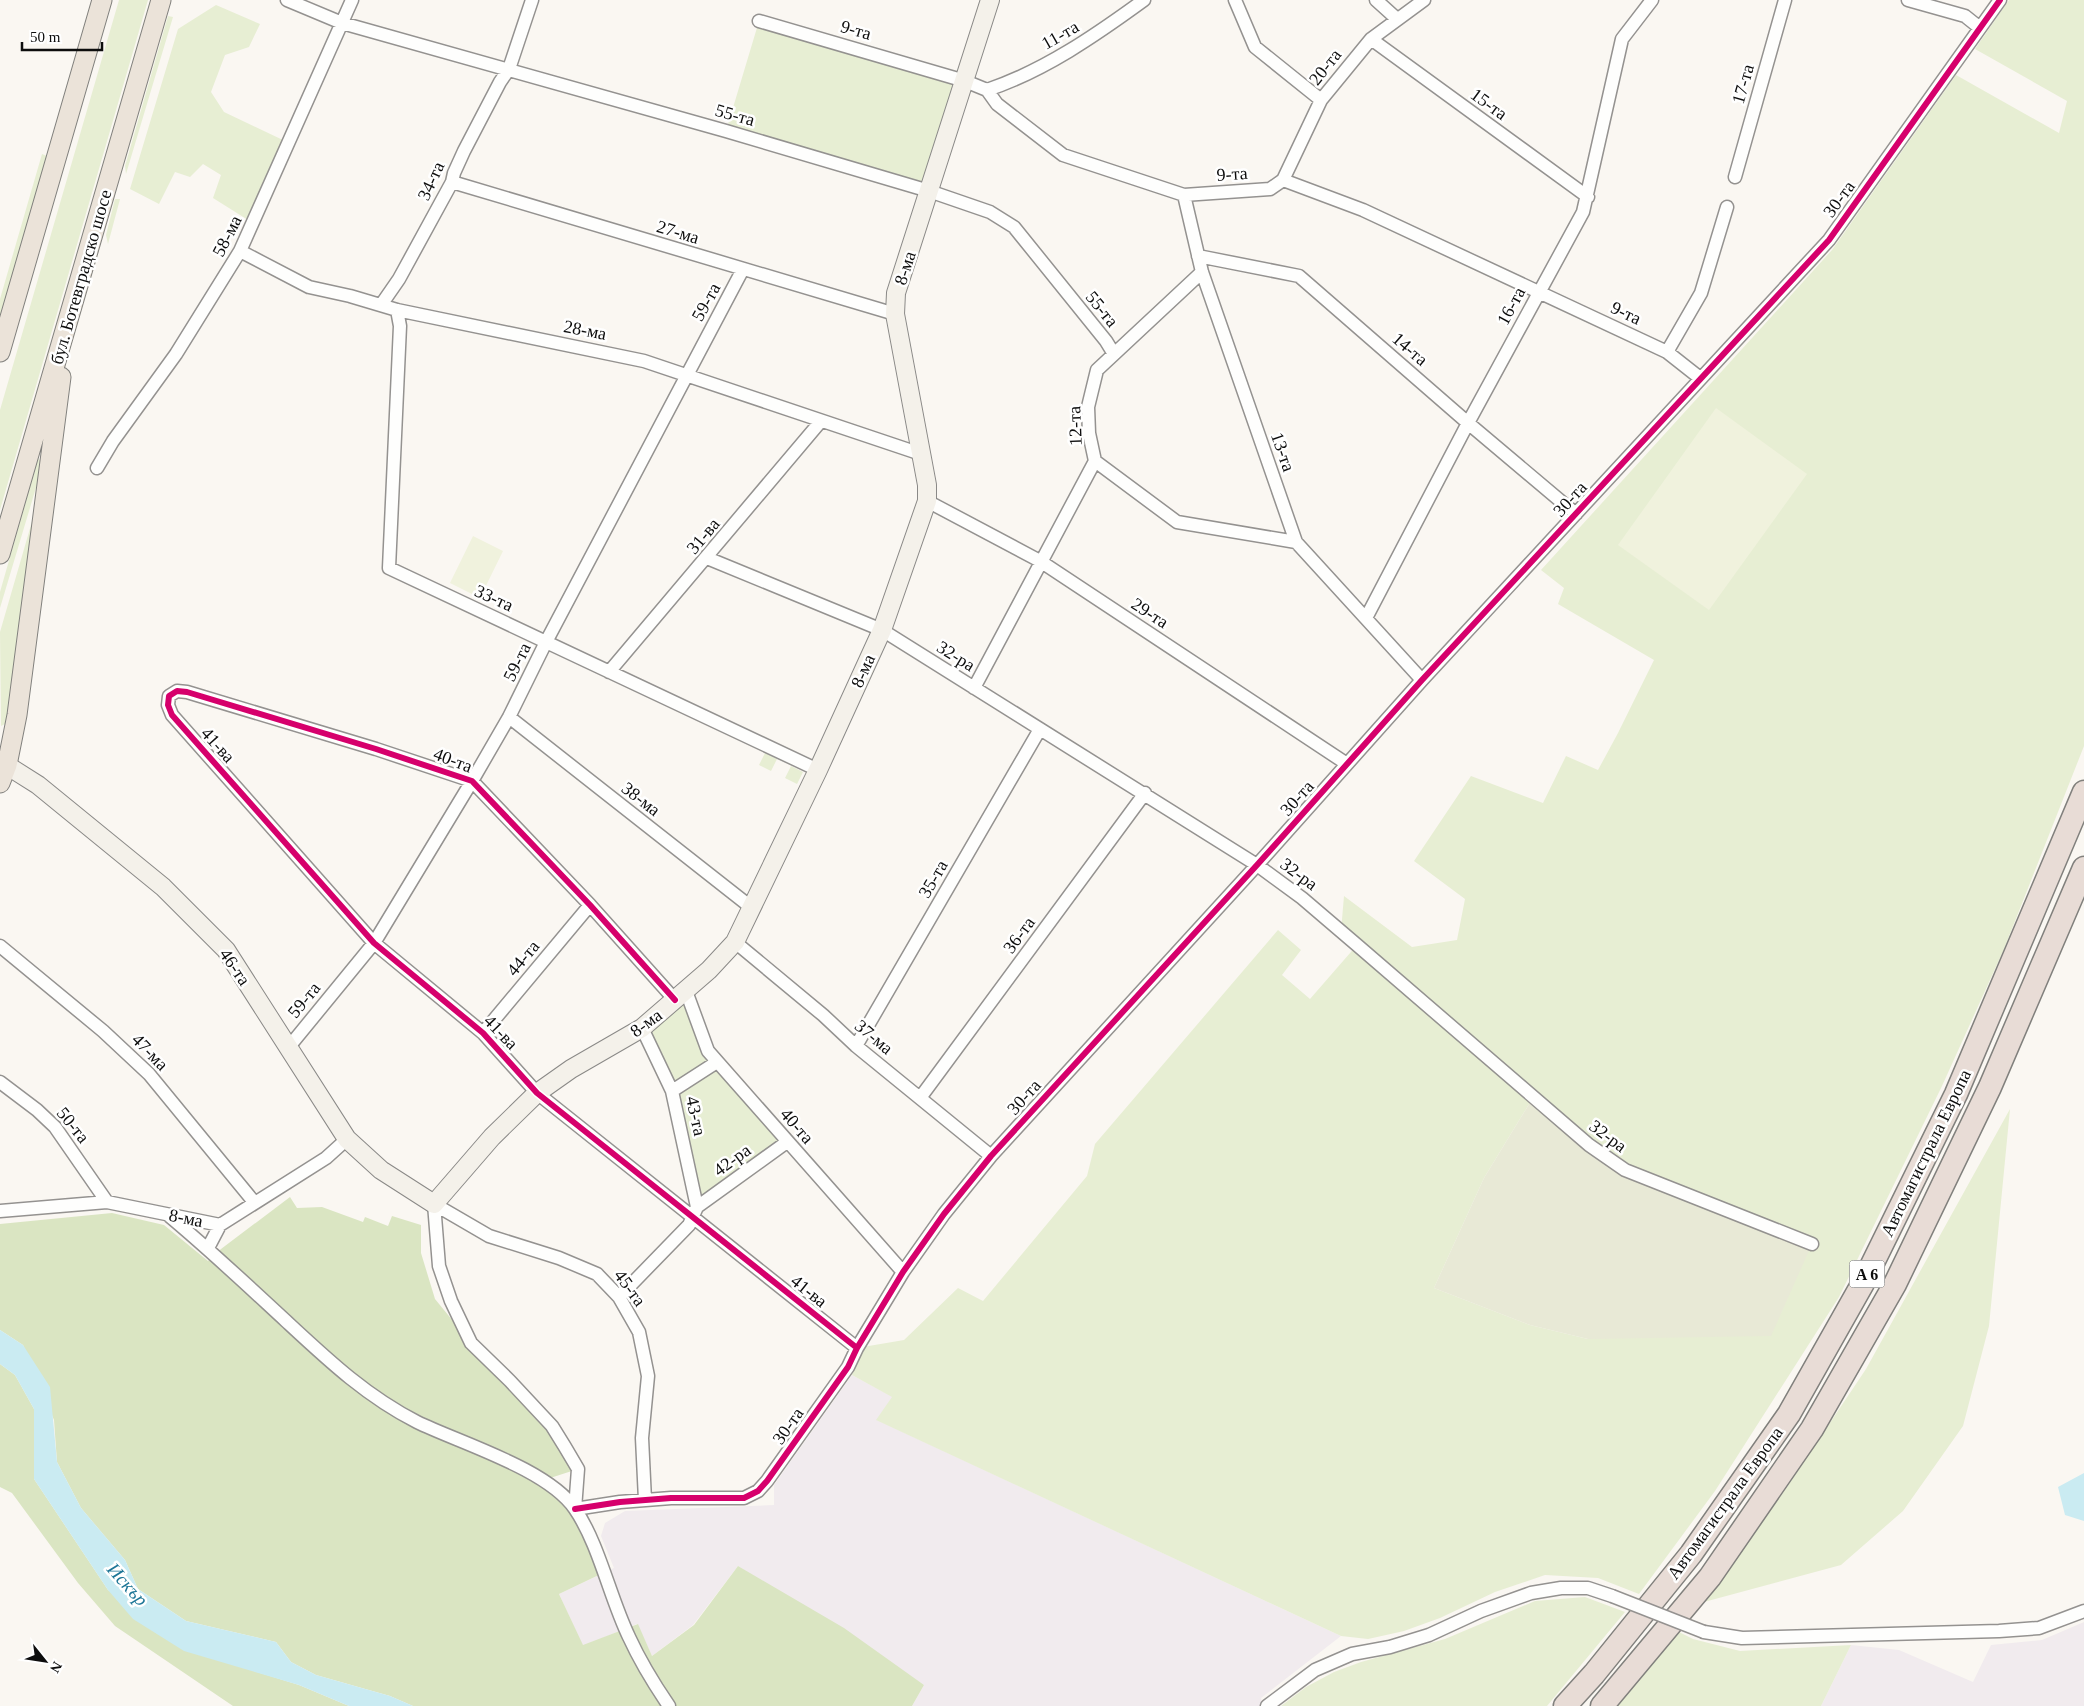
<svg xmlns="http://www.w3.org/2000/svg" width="2084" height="1706" viewBox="0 0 2084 1706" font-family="'Times New Roman',serif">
<rect width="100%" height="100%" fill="#faf7f2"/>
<path fill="#f1ebee" d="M852 1375 893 1397 877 1420 1341 1636 1261 1698 1263 1706H912L924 1685 738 1566 693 1625 652 1656 637 1624 583 1646 559 1594 614 1568 601 1536 605 1523 625 1511 774 1505V1485Z
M2084 1622V1706H1821L1851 1645 1899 1650 1973 1682 1991 1645 2042 1640Z"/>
<path fill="#e7eed3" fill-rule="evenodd" d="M119 0H148L0 510V410Z
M2009 0H2084V746L2004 949 1942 1086 1839 1297 1715 1491 1639 1594 1598 1578 1545 1575 1495 1592 1440 1618 1404 1631 1368 1639 1341 1636 876 1420 892 1397 852 1375 857 1348 904 1340 958 1288 983 1301 1087 1176 1095 1144 1278 930 1301 950 1282 975 1310 999 1357 945 1341 931 1344 896 1412 947 1457 940 1465 899 1414 861 1471 776 1543 803 1566 756 1598 770 1618 733 1654 660 1558 604 1564 588 1541 570 1832 250 1956 75 2059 133 2067 101 1975 49ZM1534 1096 1625 1170 1588 1339 1530 1325 1434 1288 1484 1178Z
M216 5 260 24 249 47 225 55 211 92 224 112 285 141 248 220 213 198 221 175 203 164 190 177 175 172 159 204 130 189 178 29Z
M168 16 173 17 126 174 125 166Z
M759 21 965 81 929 191 726 131Z
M42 154 47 156 0 317V299Z
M115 199H120L108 244 106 235Z
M38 459 40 460 38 481 0 608V592Z
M33 518 8 716 5 724 1 726 0 632Z
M765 753 777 759 771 771 759 765Z
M791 766 803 772 797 784 785 778Z
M686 991 701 1034 787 1142 697 1207 672 1091 642 1028Z
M2010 1109 1989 1326 1963 1426 1903 1511 1841 1565 1704 1602 1787 1487 1866 1369Z
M1585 1597 1625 1612 1547 1706H1281L1306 1687 1334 1672 1361 1662 1445 1639 1535 1601Z
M1677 1631 1693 1639 1740 1651 1851 1645 1821 1706H1617Z"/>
<path fill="#dae5c2" d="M290 1197 297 1208 322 1207 363 1222 365 1217 388 1226 392 1216 421 1225V1253L435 1299 471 1343 510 1381 578 1469 544 1480 562 1494 603 1573 559 1594 583 1645 638 1624 652 1656 694 1625 738 1566 844 1628 924 1685 912 1706H413L390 1696 316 1675 291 1662 276 1642 186 1621 138 1589 125 1560 81 1508 57 1462 54 1420 23 1345 0 1330V1224L112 1213 164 1225 208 1261 221 1249Z
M0 1364 15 1375 34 1409V1479L108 1590 254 1671 299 1685 349 1706H233L115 1626 78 1583 12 1493 0 1487Z"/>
<path fill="#e8e9d6" d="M1534 1096 1625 1170 1812 1244 1771 1336 1588 1339 1530 1325 1434 1288 1484 1178Z"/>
<path fill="#f0f2dd" d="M1716 408 1807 474 1709 610 1618 545Z
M473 536 503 551 480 598 450 583Z"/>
<path fill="#caebf2" d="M0 1330 23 1345 50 1387 57 1462 81 1508 125 1560 138 1589 186 1621 276 1642 291 1662 316 1675 390 1696 413 1706H349L299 1685 184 1651 133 1619 108 1590 34 1479V1409L15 1375 0 1364Z
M2084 1473V1521L2065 1515 2058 1487Z"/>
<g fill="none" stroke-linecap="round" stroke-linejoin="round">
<g stroke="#949290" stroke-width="15">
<path id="street" d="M287 0 342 23 726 131 929 191 990 212 1014 227 1106 341 1114 354
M1235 0 1255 47 1321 100
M1376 0 1397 19
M1908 0 1965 16 1980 28
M759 21 965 81 987 90 997 104 1063 155 1184 195 1270 189 1283 180 1363 210 1667 352 1700 378
M1371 39 1588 197
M987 90C1044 71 1096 35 1144 0
M1735 177 1785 0
M1283 180 1321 100 1371 39 1424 0
M452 182 895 314
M1184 195 1202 272 1296 542 1422 680
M240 251 309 287 350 296 397 310 644 361 921 454
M1198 256 1299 276 1468 423 1576 514
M1202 272 1097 370 1088 407 1089 433 1095 461 1177 522 1296 542
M381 305 399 279 452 182 454 173 464 151 500 82 509 69 532 0
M397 310 400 326 389 568 818 770
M1667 352 1701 293 1727 207
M97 468 113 441 176 354 240 251 352 0
M927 501 1040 561 1347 764
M707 558 882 630 1257 865 1302 898 1357 945 1589 1145 1625 1170 1812 1244
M1366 618 1468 423 1583 212 1622 39 1652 0
M609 672 821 421
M974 688 1095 461
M509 717 752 908
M735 942 823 1015 856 1046 991 1156
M0 946 103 1031 149 1074 254 1202
M686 991 708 1051 903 1272
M675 1000 590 905 472 781 376 749 187 692 177 691 169 696 168 705 172 715 374 943 483 1033 537 1093 857 1348
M483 1033 590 905
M856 1046 1040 729
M288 1048 374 943 472 781 509 717 546 642 743 269
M0 1082 37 1110 55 1127 107 1202
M672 1091 717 1062
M920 1098 1145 793
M434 1204 489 1236 559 1258 597 1274 619 1297 639 1332 648 1376 642 1438 645 1500
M434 1204 439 1266 451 1301 471 1343 510 1381 552 1426 565 1447 578 1469 575 1509
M697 1207 787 1142
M0 1211 107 1202 220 1225 326 1158 347 1139
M168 1215C209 1249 247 1285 286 1321 328 1360 366 1396 417 1422 460 1443 548 1469 575 1509 599 1544 610 1598 629 1637 640 1661 654 1684 669 1706
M208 1248 220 1225
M619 1297 689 1225 697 1207 672 1091 642 1028
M575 1509 620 1502 671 1498H744L758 1491 767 1481 848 1367 857 1348 903 1272 944 1214 991 1156 1257 865 1422 680 1829 240 2000 0
M1704 1632 1742 1638 1999 1631 2039 1628 2084 1611
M1267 1706 1315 1670 1352 1654 1390 1647 1429 1635 1481 1611 1531 1593 1561 1588H1588L1612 1596"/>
</g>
<g stroke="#8a8987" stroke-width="20">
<path id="secondary" d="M0 761 38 785 163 887 226 950 347 1139 381 1170 434 1204 492 1137 537 1093 571 1069 642 1028 709 970 735 942 818 770 882 630 927 501V485L895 314 896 293 990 0"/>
</g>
<g stroke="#81807d" stroke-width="21">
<path id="primary" d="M0 352 102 0
M0 554 161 0
M0 783 7 765 17 715 61 377"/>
</g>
<g stroke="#81807d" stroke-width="25">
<path id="highway" d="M1565 1706 1594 1674 1691 1554 1789 1414 1863 1283 1956 1094 2084 792
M1602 1706 1710 1577 1812 1429 1895 1284 1990 1087 2084 868"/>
</g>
<use href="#street" stroke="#fefefd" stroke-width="12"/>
<use href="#secondary" stroke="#f4f1ea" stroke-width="18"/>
<use href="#primary" stroke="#ebe3d9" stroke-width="19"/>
<use href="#highway" stroke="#e8dcd6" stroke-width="22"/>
<g stroke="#949290" stroke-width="15" stroke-linecap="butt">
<path id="street-bridge" d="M1612 1596 1704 1632"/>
</g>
<use href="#street-bridge" stroke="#fefefd" stroke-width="12"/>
<g stroke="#fff" stroke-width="9">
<path id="cycleway" d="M675 1000 590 905 472 781 376 749 187 692 177 691 169 696 168 705 172 715 374 943 483 1033 537 1093 857 1348
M575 1509 620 1502 671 1498H744L758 1491 767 1481 848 1367 857 1348 903 1272 944 1214 991 1156 1257 865 1422 680 1829 240 2000 0"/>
</g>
<use href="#cycleway" stroke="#d6006c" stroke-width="6"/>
</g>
<g text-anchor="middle" stroke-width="5" stroke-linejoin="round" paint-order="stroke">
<rect fill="#fff" stroke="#565656" stroke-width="1" x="1849.5" y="1260.5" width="35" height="27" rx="4"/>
<g font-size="16" font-weight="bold" fill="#0d0d0d">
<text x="1867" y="1280">A 6</text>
</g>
<g font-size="18" fill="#0d0d0d" stroke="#fff">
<text transform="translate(856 30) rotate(16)" y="6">9-та</text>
<text transform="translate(1060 35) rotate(-30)" y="6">11-та</text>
<text transform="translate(1325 67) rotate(-52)" y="6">20-та</text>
<text transform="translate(1743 84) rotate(-74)" y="6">17-та</text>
<text transform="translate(1489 104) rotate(36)" y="6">15-та</text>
<text transform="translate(735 115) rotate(16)" y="6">55-та</text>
<text transform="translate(1232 174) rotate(-4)" y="6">9-та</text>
<text transform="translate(431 181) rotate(-65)" y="6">34-та</text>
<text transform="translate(1839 199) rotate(-54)" y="6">30-та</text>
<text transform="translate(678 232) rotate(17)" y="6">27-ма</text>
<text transform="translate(227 236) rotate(-63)" y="6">58-ма</text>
<text transform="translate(905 268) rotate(-72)" y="6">8-ма</text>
<text transform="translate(81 277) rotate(-74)" y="6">бул. Ботевградско шосе</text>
<text transform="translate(706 302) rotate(-61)" y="6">59-та</text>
<text transform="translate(1511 306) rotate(-62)" y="6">16-та</text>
<text transform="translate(1102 309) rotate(51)" y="6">55-та</text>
<text transform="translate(1626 313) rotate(25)" y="6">9-та</text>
<text transform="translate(585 330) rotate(11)" y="6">28-ма</text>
<text transform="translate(1410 349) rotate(41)" y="6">14-та</text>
<text transform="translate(1075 426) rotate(-92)" y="6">12-та</text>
<text transform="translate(1283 452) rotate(71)" y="6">13-та</text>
<text transform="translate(1570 499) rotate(-48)" y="6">30-та</text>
<text transform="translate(703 536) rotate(-50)" y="6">31-ва</text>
<text transform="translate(494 598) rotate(25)" y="6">33-та</text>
<text transform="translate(1150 613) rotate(33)" y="6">29-та</text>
<text transform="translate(956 656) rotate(32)" y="6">32-ра</text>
<text transform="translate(517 662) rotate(-64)" y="6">59-та</text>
<text transform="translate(863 671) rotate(-66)" y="6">8-ма</text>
<text transform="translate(218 745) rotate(48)" y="6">41-ва</text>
<text transform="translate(453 760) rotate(21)" y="6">40-та</text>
<text transform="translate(1297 798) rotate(-48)" y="6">30-та</text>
<text transform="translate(641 799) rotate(38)" y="6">38-ма</text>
<text transform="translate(1299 874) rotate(37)" y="6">32-ра</text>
<text transform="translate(933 879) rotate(-60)" y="6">35-та</text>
<text transform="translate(1019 935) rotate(-54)" y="6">36-та</text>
<text transform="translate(523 958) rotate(-50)" y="6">44-та</text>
<text transform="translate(235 967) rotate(56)" y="6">46-та</text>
<text transform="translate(304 1000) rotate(-51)" y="6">59-та</text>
<text transform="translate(646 1023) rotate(-36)" y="6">8-ма</text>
<text transform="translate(501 1032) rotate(46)" y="6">41-ва</text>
<text transform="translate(874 1037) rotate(40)" y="6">37-ма</text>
<text transform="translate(150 1052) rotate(46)" y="6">47-ма</text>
<text transform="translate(1024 1097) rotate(-48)" y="6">30-та</text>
<text transform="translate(696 1116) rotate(78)" y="6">43-та</text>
<text transform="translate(73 1125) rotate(51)" y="6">50-та</text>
<text transform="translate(797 1126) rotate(49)" y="6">40-та</text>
<text transform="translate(1608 1136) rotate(37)" y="6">32-ра</text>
<text transform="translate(1926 1153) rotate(-64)" y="6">Автомагистрала Европа</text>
<text transform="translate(732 1160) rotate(-36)" y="6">42-ра</text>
<text transform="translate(186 1218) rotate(11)" y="6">8-ма</text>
<text transform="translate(630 1288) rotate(54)" y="6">45-та</text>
<text transform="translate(809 1291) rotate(39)" y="6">41-ва</text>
<text transform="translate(788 1426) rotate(-55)" y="6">30-та</text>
<text transform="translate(1725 1503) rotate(-54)" y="6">Автомагистрала Европа</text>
</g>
<g font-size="19" font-style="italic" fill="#1e7697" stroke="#fff">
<text transform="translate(128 1584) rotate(48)" y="7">Искър</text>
</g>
</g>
<g transform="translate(45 1661) rotate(120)" stroke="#ffffff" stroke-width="4" paint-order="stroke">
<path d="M0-4L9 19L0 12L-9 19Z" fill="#0d0d0d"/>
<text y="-8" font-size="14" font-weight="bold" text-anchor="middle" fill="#0d0d0d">N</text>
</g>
<path d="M22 42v8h80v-8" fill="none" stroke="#0d0d0d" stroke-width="2.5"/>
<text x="30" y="42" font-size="15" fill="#0d0d0d" stroke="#ffffff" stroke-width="4" paint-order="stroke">50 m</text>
</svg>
